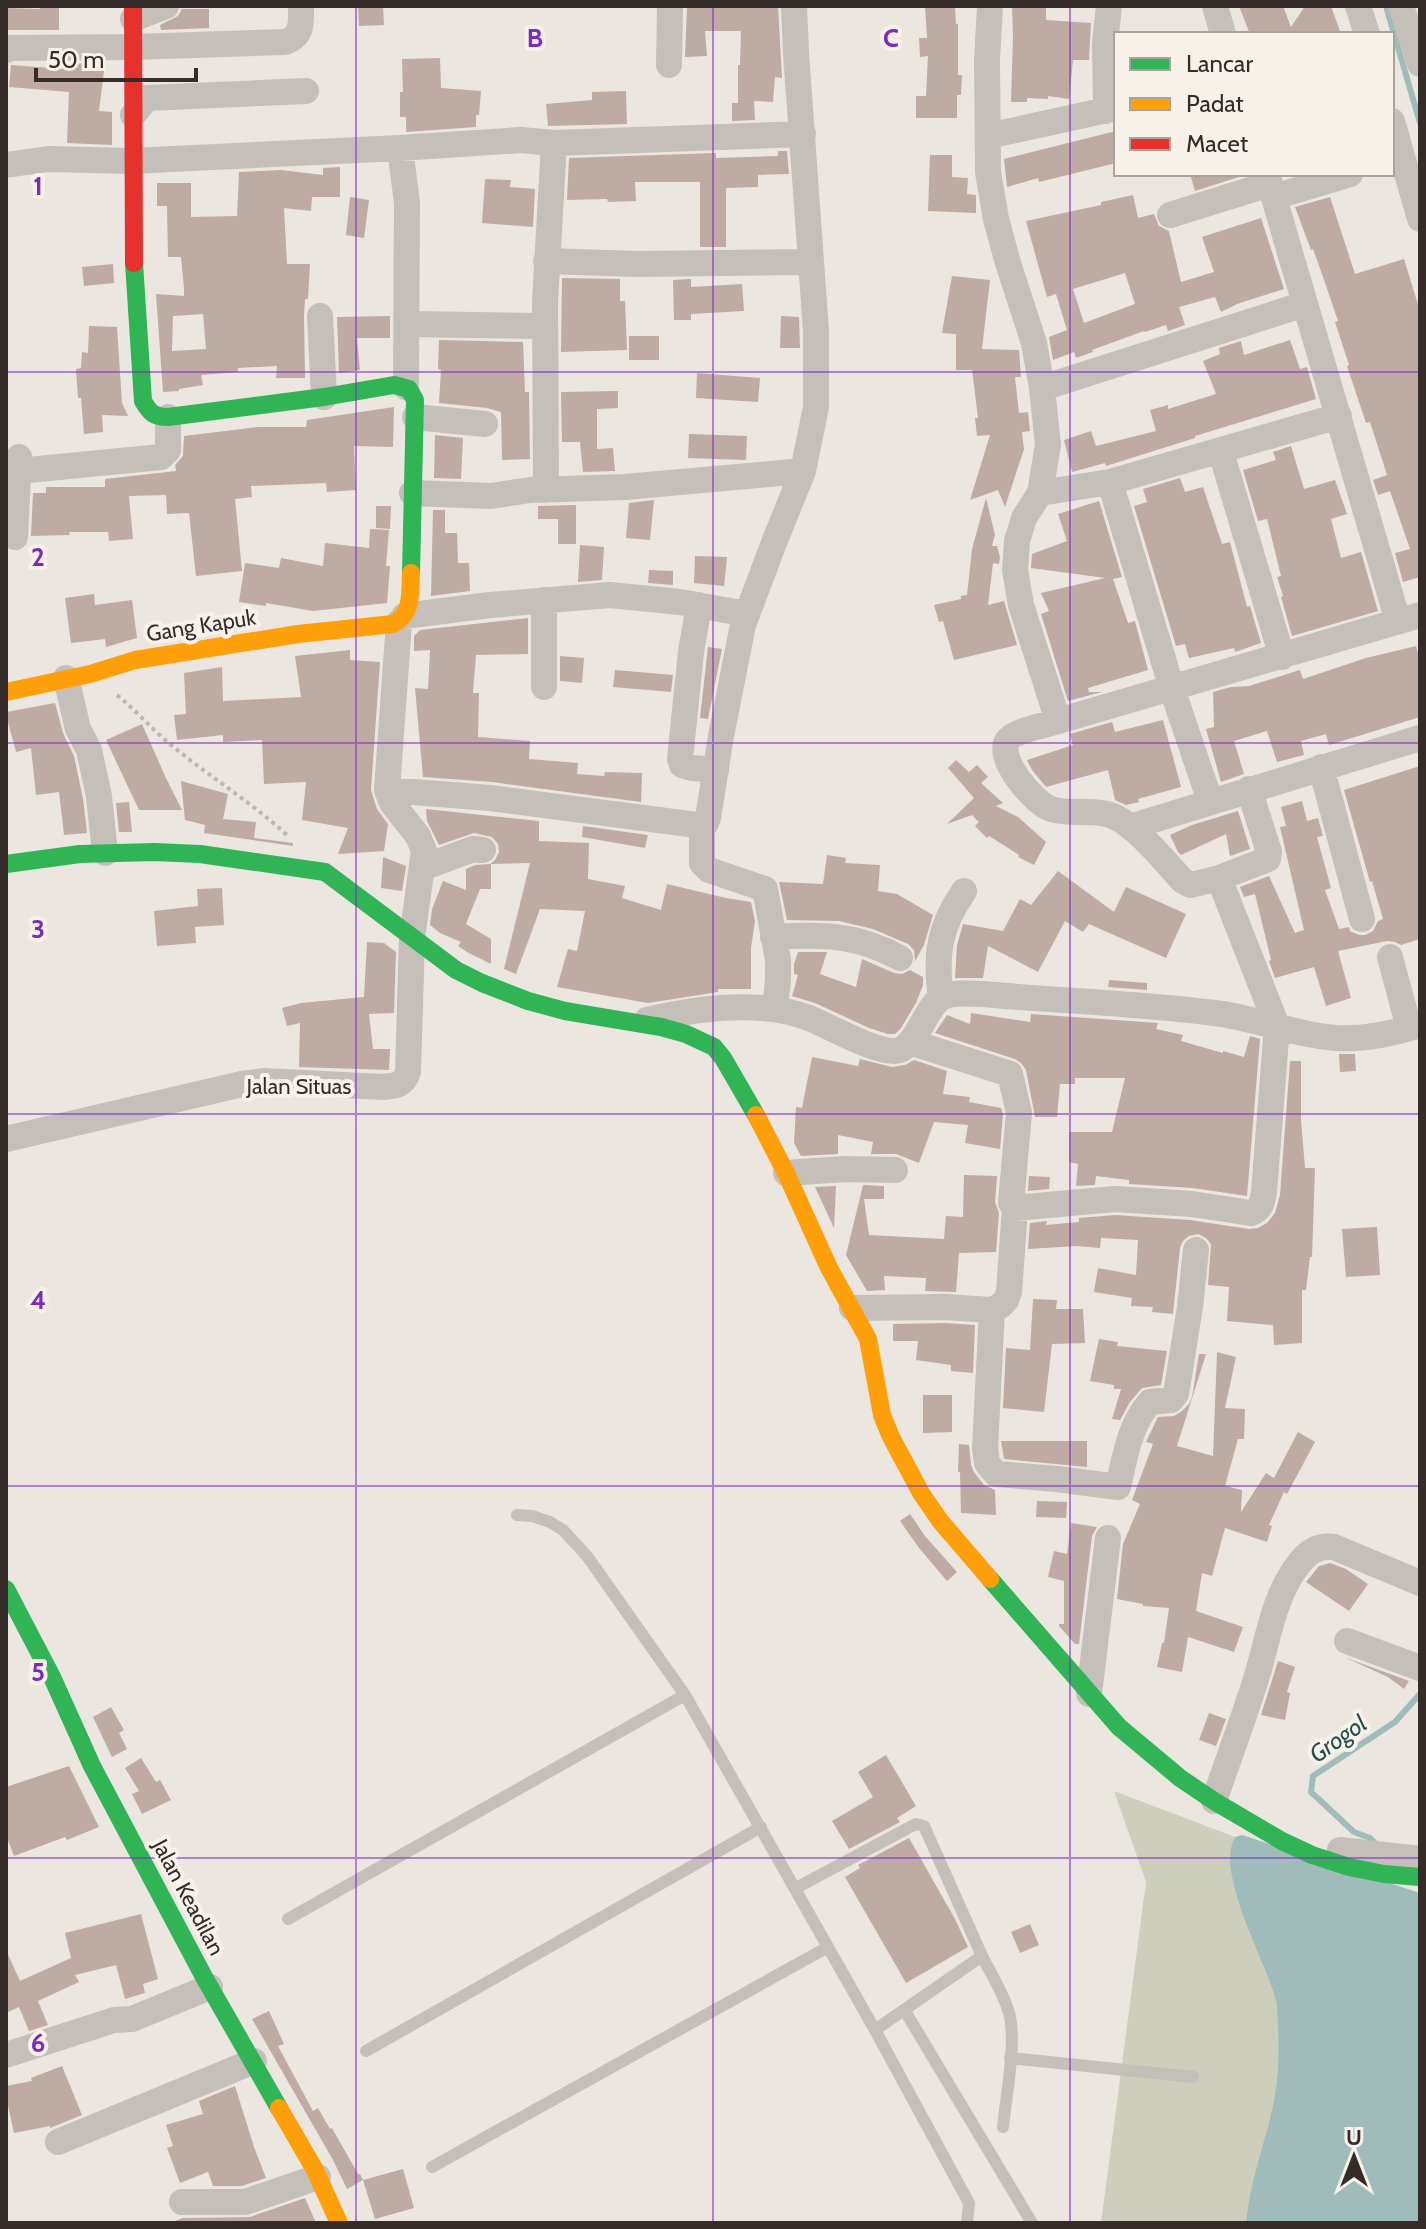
<svg xmlns="http://www.w3.org/2000/svg" width="1426" height="2229" viewBox="0 0 1426 2229" font-family="Cabin,sans-serif">
<rect width="100%" height="100%" fill="#ece6e1"/>
<path fill="#cdcfbc" d="M1114 1791 1235 1837C1216 1870 1264 1959 1274 1994 1278 2005 1277 2019 1278 2031 1279 2057 1278 2084 1272 2110 1263 2148 1249 2184 1246 2223H1101L1146 1882Z"/>
<path fill="#9fbbba" d="M1242 1835 1420 1893V2223H1246C1249 2184 1263 2148 1272 2110 1278 2084 1279 2057 1278 2030 1277 2019 1278 2005 1274 1994 1263 1957 1215 1871 1235 1837Z"/>
<g fill="none" stroke-linecap="round" stroke-linejoin="round">
<path stroke="#9fbbba" stroke-width="6" d="M1386 6 1420 123
M1377 1845 1370 1838 1354 1832 1311 1792 1313 1776 1395 1722 1420 1694"/>
</g>
<path fill="#beaba4" fill-rule="evenodd" d="M40 6H59V30H6V8L40 9Z
M358 6H383L384 25 359 26Z
M687 6H778L782 78 775 77 773 102 754 101 755 120 732 121V103H738V65H740L741 31H705L707 56 685 57Z
M925 6H955L956 24H958V75H962L961 95H957V118H916V96H926L928 56 920 57 919 38H927Z
M1012 6H1046V20L1091 23 1089 60H1073L1069 99 1048 96V99L1027 98V102H1011L1013 37Z
M1239 6H1283L1291 27 1305 6H1331L1341 34H1250Z
M182 9H209V28L161 30 160 25 178 16Z
M440 58 441 88 481 91 479 115H476V127L406 132V117H400V92H403L402 59Z
M105 63 99 111 112 112V145L67 143 69 92 9 87 11 65 63 69V64Z
M626 91 627 124 548 126 546 104 592 100V92Z
M1116 131V163L1039 182 1038 178 1007 187 1004 159Z
M778 151H787L789 174 758 175V187L726 188V247H700V182H635L636 201 608 202 607 199 567 200 569 158 716 153V158L778 156Z
M930 155H952V177L968 178 967 194 976 195V213L928 211Z
M340 167V197H312L311 211 284 208 287 264H310L308 299H305L304 317 305 378H276L277 366 238 368V372L201 375 203 385 179 389V391L163 392 156 294 184 296V288L181 257H168L167 206H157V183H191V217L237 216 239 172 281 170 323 175V168ZM203 314 206 349 172 351 173 316Z
M1190 174H1244L1245 175 1195 191Z
M485 179 511 180 510 187 535 189 533 227 482 223Z
M1133 195 1138 218 1154 214 1159 226 1169 231 1181 282 1214 272 1202 237 1261 218 1284 289 1237 304 1221 312 1215 297 1179 307 1185 325 1168 331 1166 325 1145 332 1144 331 1092 350 1093 352 1076 358 1074 352 1053 360 1049 337 1067 330 1056 294 1047 297 1026 221 1101 205V202ZM1125 273 1135 304 1084 323 1073 289Z
M350 197 369 200 364 238 346 235Z
M1330 197 1355 274 1404 259 1420 311V577L1403 582 1395 553 1410 549 1390 491 1378 495 1373 480 1387 475 1370 422 1366 423 1347 366 1349 365 1335 322 1338 321 1322 274 1313 249 1311 250 1295 207Z
M113 264 114 283 84 286 82 267Z
M952 276 990 280 982 349 1019 350 1021 377H1015L1019 413 1028 412 1030 431 1022 432 1024 449 1005 507 998 490 970 500 990 435 977 436 975 418H978L972 370H956V334L942 333Z
M562 278 620 279V301H625L627 350 561 352Z
M691 279V287L742 284 744 311 691 314V320H674L673 280Z
M390 316V338H357L360 370 339 373 337 317Z
M781 316 799 317 800 348H780Z
M89 326 117 327 122 403 128 416 102 415 103 432 84 434 81 398H78L76 369 81 368 82 352 88 353Z
M629 336H659V360H629Z
M439 340 523 342 525 392H529L530 459 502 460 501 412 487 408 439 403 441 370 438 369Z
M1290 340 1300 369 1307 367 1316 399 1195 436V438L1106 466 1105 463 1072 472 1064 440 1091 431 1096 446 1156 431 1150 410 1168 405V409L1216 394 1203 361 1220 354 1219 348 1241 341 1244 355Z
M697 373 760 378 758 402 696 398Z
M618 391V408L597 409V449L613 448 615 471 583 472 580 442H562L561 392Z
M394 407 393 447 354 446 356 490 327 492 326 483 251 486 252 497 235 499 242 571 196 576 189 513 167 514 166 495 129 496 133 539 109 541 108 532H69L70 535 31 536 33 493H46V487H105V479L176 471 175 465 183 456 184 436 258 427H306L307 420Z
M689 434 747 436 746 460 688 458Z
M435 435 463 438 461 479 434 478Z
M1291 446 1304 489 1335 480 1347 514 1331 519 1341 558 1361 552 1378 611 1292 636 1281 597 1283 596 1277 577 1281 576 1267 519 1258 521 1243 470 1276 460 1273 452Z
M1180 478 1185 492 1203 487 1222 544 1230 542 1247 607 1250 606 1261 643 1235 652 1234 648 1189 658 1185 644 1176 646 1134 506 1147 502 1143 489Z
M986 498 995 535 992 546H997L1000 557 999 564 993 563 988 605 1004 601 1017 645 954 660 943 621 939 622 934 605 961 599V596L967 595 972 549Z
M654 500 650 540 626 538 629 503Z
M1099 501 1122 577 1113 579 1128 623 1135 621 1148 670 1088 688 1089 692H1102L1068 701 1041 614 1049 611 1041 593 1105 578 1031 568 1032 554 1067 541 1058 514Z
M576 505V544H558V519H538V506Z
M376 506H391L390 529 376 528Z
M433 510H445V533H457L458 563H469L470 591 431 596Z
M370 529 389 530 386 566H390L387 603 313 611 266 603V606L239 602 245 563 279 568 281 558 323 566 325 543 369 548Z
M580 545 604 547 602 580 578 582Z
M695 556 727 557 724 586 694 583Z
M649 570 673 571V585L648 583Z
M94 594 95 605 132 600 137 638 106 647 105 639 71 643 65 598Z
M528 618V654L476 655 473 693H479L478 737 530 741 529 759 578 763 577 774 604 776 605 772 642 773 641 802 492 782 423 777 415 688 428 689 430 650 414 651V636L420 630Z
M1416 646 1420 660V717L1329 745 1326 734 1301 741 1304 755 1277 762 1267 731 1234 741 1244 774 1221 782 1206 729 1214 727 1213 692 1231 687 1249 686 1300 670 1303 679 1366 658Z
M708 647 722 649 708 719 700 718Z
M350 650V660L380 662 371 790 377 809 388 824 384 851 338 854 348 828 302 820 306 782 264 784 262 740 223 742V735L177 740 174 715 186 714 184 673 222 667 223 701 301 697 295 656Z
M560 656 584 658 582 683 560 681Z
M615 670 673 675 671 692 613 687Z
M55 703 63 733 74 756 83 799 87 833 64 835 59 792 36 795 31 748 16 752 6 715V712Z
M1163 720 1181 787 1138 799 1139 802 1126 805 1115 800 1108 770 1046 787 1032 770 1027 760 1073 745 1070 734 1112 722 1115 732Z
M142 724 166 778 182 810H139L106 740Z
M956 760 969 772 977 765 988 777 981 783 1003 803 996 806 1018 817 1046 842 1034 865 1018 857 1019 855 989 836 987 838 975 826 979 822 972 815 947 824 974 798 948 768Z
M1420 766V939L1401 945 1395 942 1387 941 1338 951 1351 998 1326 1006 1314 967 1275 978 1269 961 1271 960 1255 894 1244 897 1240 887 1269 876 1295 933 1304 930 1280 827 1286 826 1281 807 1302 801 1307 821 1318 818 1323 836 1317 837 1331 888 1325 890 1339 929 1349 927 1350 931 1359 935H1365L1373 931 1378 921 1383 919 1372 881 1370 882 1344 790Z
M181 781 228 794 223 819 256 822 254 838 293 843V846L204 833 205 825 185 820Z
M129 802 132 832H119L116 803Z
M426 809 539 821V841L589 843 588 879 625 886 622 898 661 910 667 884 726 898 751 902 755 921 751 948V989H718V992L648 1003 557 987 568 949 577 951 585 911 540 909 516 974 504 969 530 863 491 864V889H480L466 924 491 939V964L467 952 458 946 461 942 440 933 430 925 432 909 443 881 466 890V869L475 865 490 864 495 860 499 852 498 844 492 837 474 833 439 845 427 821Z
M1238 811 1250 849 1230 856 1226 834 1181 855 1178 852 1170 835 1192 825Z
M583 826 648 835 645 848 582 837Z
M827 855 846 858 845 863 880 865 878 891 897 894 933 915 924 945 915 961 914 950 908 944 873 929 839 921 787 920 779 882 823 884Z
M383 857 406 866 402 891 381 888Z
M1058 871 1114 912 1126 887 1186 914 1166 958 1089 924 1083 932 1065 921 1038 972 988 946 983 978H955L957 945 963 924 1003 931 1020 899 1031 905Z
M222 888 224 925 195 927 196 943 157 946 154 911 198 906 197 889Z
M367 942 384 943 396 952 394 1013 369 1014 373 1049H390L389 1070 299 1067 300 1023 287 1026 282 1008 301 1003 364 997Z
M798 952H827L820 974 856 987 862 959 894 973 902 974 910 970 923 977V985L916 1003 901 1028 895 1034H888L869 1028 815 1003 792 996 798 975 794 974V964Z
M1109 980 1147 983V990L1108 987Z
M971 1013 1030 1022 1031 1014 1158 1023 1156 1029 1183 1035 1181 1041 1223 1053V1051L1244 1057 1250 1036 1260 1039 1247 1196 1193 1188 1129 1184V1180L1096 1176 1095 1185 1076 1186 1078 1164 1069 1162V1132H1112L1125 1078H1075V1084H1060L1057 1117H1035L1026 1070 1021 1063 1015 1059 935 1033 947 1015 970 1024Z
M1339 1054H1355L1356 1071 1340 1072Z
M812 1057 858 1066 860 1059 892 1067 905 1065 914 1060 947 1071 943 1094 970 1097 969 1102 1001 1108 1003 1114 1000 1149 965 1143 968 1125 934 1122 919 1163 896 1154H871L873 1142 838 1135V1154L801 1156 794 1143 796 1107 802 1108Z
M1290 1061H1301V1119L1305 1168H1315L1312 1257H1310L1306 1290H1302V1343L1274 1345 1273 1325 1227 1321 1229 1287 1208 1285 1211 1244 1206 1238 1198 1234 1189 1236 1183 1241 1180 1248 1173 1314 1152 1312 1153 1307 1131 1306 1132 1298 1094 1292 1098 1268 1136 1275 1138 1240 1101 1238 1100 1248 1076 1246 1028 1249 1030 1223 1047 1221 1046 1225 1079 1222V1218L1115 1215 1190 1220 1249 1229 1258 1228 1267 1223 1275 1213 1280 1195Z
M964 1175 997 1176 995 1202 999 1213 996 1252 959 1253 956 1292 925 1291 926 1278 884 1276 885 1290 867 1291 846 1255 863 1185 884 1186V1199H864L869 1235 944 1239 946 1216 963 1217Z
M1029 1176 1050 1177 1049 1189 1028 1191Z
M836 1186 834 1228 815 1187Z
M1377 1227 1380 1275 1346 1277 1342 1229Z
M1033 1299 1057 1300 1056 1309H1083L1085 1343 1052 1344 1044 1412 1003 1408 1006 1348 1030 1350Z
M945 1323 975 1325 973 1373 951 1371V1365L916 1360 918 1341H893V1324Z
M1099 1339 1118 1342 1117 1346 1167 1351 1161 1385 1142 1388 1130 1402 1120 1420 1112 1419 1121 1389H1114V1385L1090 1381Z
M1217 1352 1236 1357 1225 1408 1245 1409 1244 1439H1238L1225 1486 1242 1490 1241 1512 1266 1473 1274 1478 1298 1432 1315 1442 1287 1494 1284 1492 1269 1525 1272 1526 1267 1542 1225 1528 1212 1576 1202 1573 1196 1611 1243 1627 1234 1652 1188 1637 1182 1672 1157 1667 1162 1643H1164L1169 1608 1143 1606V1604L1117 1599 1123 1544 1140 1504 1132 1500 1153 1444 1146 1442 1158 1417 1174 1416 1182 1411 1189 1404 1192 1397 1199 1354H1206L1177 1446 1213 1456Z
M923 1395H952V1432L923 1433Z
M1001 1441H1087V1467L1004 1459Z
M959 1444 969 1445 971 1465 974 1472 984 1485 995 1490 996 1515 961 1513 960 1472H958Z
M1037 1501 1067 1502 1066 1518 1036 1517Z
M910 1514 925 1536 957 1572 947 1581 919 1548 900 1521Z
M1071 1523 1097 1527 1092 1536 1079 1644H1075L1059 1626V1624H1064V1581L1048 1577 1054 1551 1067 1554Z
M1330 1563 1346 1569 1368 1584 1349 1611 1306 1582 1319 1566Z
M1344 1657 1409 1681 1404 1689 1388 1677Z
M1278 1661 1295 1667 1287 1692 1290 1693 1285 1720 1261 1715Z
M111 1707 124 1730 119 1733 127 1749 112 1757 93 1717Z
M1209 1713 1226 1719 1216 1746 1199 1740Z
M886 1755 916 1806 897 1818 900 1822 849 1849 832 1821 873 1797 858 1772Z
M141 1758 156 1782 160 1780 171 1800 142 1814 132 1794 139 1791 125 1768Z
M69 1766 99 1827 67 1840 65 1837 14 1856 6 1835V1787Z
M909 1838 955 1919 968 1947 906 1983 845 1877 860 1868 858 1865Z
M141 1914 158 1979 143 1984 145 1993 125 1999 116 1965 75 1975 79 1982 38 2001 48 2025 29 2031 19 2007 6 2013V1950L20 1981 71 1958 65 1933Z
M1030 1924 1039 1945 1020 1953 1011 1932Z
M269 2011 284 2044 278 2046 313 2111 318 2108 330 2129 332 2128 358 2174H360L363 2180 347 2189 333 2160 252 2019Z
M62 2066 82 2115 50 2128V2126L14 2133 6 2097V2086L32 2081 31 2078Z
M235 2086 254 2147 266 2178 242 2186H213L208 2172 180 2183 167 2148 173 2146 166 2125 203 2114 199 2101Z
M403 2169 414 2208 375 2219 363 2180Z
M305 2198 316 2223 172 2222 183 2218 250 2217Z"/>
<g fill="none" stroke-linecap="round" stroke-linejoin="round">
<path stroke="#bdb7b3" stroke-width="4" stroke-dasharray="4 4" stroke-linecap="butt" d="M117 695C138 712 155 733 176 749 213 779 254 804 289 837"/>
<path stroke="#c5bfba" stroke-width="12" d="M517 1515 532 1516 550 1522 563 1530 587 1556 685 1695 875 2030 969 2203 967 2223
M796 1888 912 1826 916 1824 924 1826 982 1956 875 2030
M288 1919 685 1695
M982 1956C991 1974 1004 1994 1009 2013 1017 2042 1006 2096 1003 2127
M905 2011 1032 2223
M366 2051 761 1827
M1010 2058 1193 2077
M432 2167 828 1947"/>
<path stroke="#c5bfba" stroke-width="26" d="M990 6 987 60 988 172 996 219 1008 263 1034 343 1042 388 1048 445 1040 493 1024 518 1017 541 1015 570 1021 605 1058 721
M1215 6 1223 34
M1358 6 1367 34
M1401 6 1420 64
M133 19 166 6
M6 50 10 48 132 47 285 42C303 36 301 23 301 6
M669 65 670 6
M1106 111 1105 44 1109 6
M133 115 147 98 306 91
M1392 121 1420 219
M988 136 1116 108
M400 148 407 203 406 387
M6 165 48 159 132 161 400 148 521 140 554 143 803 134
M1267 174 1398 621
M1274 197 1350 174
M1170 215 1270 184
M546 261 638 264 811 262
M320 316 324 397
M407 324 545 326
M1042 388 1305 304
M415 417 485 424
M1221 452 1282 657
M18 471 161 457 168 450V417
M1110 482 1172 689 1210 801
M546 490 545 302 554 143
M412 493 491 496 530 490 625 487 803 471
M1040 493 1110 482 1339 416
M15 537 19 457
M544 600V687
M699 605 691 652 680 759 682 765 692 768 716 770
M404 616 490 605 610 595 680 602 747 614
M66 678 78 729 89 750 99 796 105 853
M1321 767 1362 919
M1249 789 1269 852 1268 859 1219 878 1191 885 1183 881C1166 863 1138 828 1117 818 1097 807 1072 816 1051 809 1034 803 997 760 1007 741 1013 731 1046 725 1058 721L1420 615
M387 790 490 798 697 825 706 823 708 818 721 736 743 625 775 540 803 471 816 407V331L796 53 794 6
M702 825V863L709 870 765 889 778 960V980L775 1009
M1130 827 1420 738
M422 868 473 849 483 850
M773 937C820 934 857 934 900 958
M1390 957 1409 1028
M941 998C935 955 939 927 964 891
M647 1020C697 1008 759 999 809 1018 831 1027 872 1051 894 1051 916 1051 924 1009 941 998 952 991 970 994 983 994 1060 1001 1138 1003 1215 1013 1256 1018 1295 1035 1336 1038 1363 1040 1394 1033 1420 1025
M910 1042 1010 1074 1019 1113 1011 1203 1015 1208 1115 1199 1192 1204 1251 1213C1262 1209 1262 1202 1264 1192L1277 1026 1219 878
M6 1139 242 1084 264 1081 383 1087C396 1086 404 1085 408 1072L412 938 424 851 418 836 392 803 387 790 399 622
M786 1173 846 1169 895 1170
M852 1308 945 1307 992 1310 1000 1306 1006 1300 1009 1292 1015 1208
M992 1310 985 1448 987 1463 996 1474 1057 1479 1118 1487C1125 1457 1129 1426 1150 1402L1171 1400 1176 1394 1190 1307 1196 1250
M1347 1641 1420 1668
M1089 1694 1108 1538
M1214 1801C1228 1760 1243 1720 1256 1679 1268 1641 1273 1597 1298 1565 1307 1552 1319 1545 1334 1547L1420 1583
M1340 1850 1420 1859
M6 2055 114 2020 132 2019 210 1987
M58 2142 254 2061
M182 2202H245L318 2177"/>
<path stroke="#30b455" stroke-width="18" d="M134 263 143 401C150 413 154 417 168 417L324 397 394 385 409 389 415 400 411 573
M6 864 80 854 155 852 200 854 325 872 456 970 482 983 528 1001 565 1011 661 1027 686 1034 714 1047 723 1058 756 1115
M990 1579 1119 1727 1180 1778 1214 1801 1282 1841 1312 1855 1349 1867 1384 1874 1420 1877
M6 1589 52 1677 92 1766 204 1977 279 2108"/>
<path stroke="#ff9f0a" stroke-width="18" d="M6 692 90 674 135 660 298 634 393 624C413 614 410 593 411 573
M756 1115 786 1173 829 1268 868 1339 882 1415 891 1437 921 1493 941 1522 990 1579
M279 2108 315 2170 339 2223"/>
<path stroke="#e5322d" stroke-width="18" d="M133 6 134 263"/>
</g>
<path fill="none" stroke="#7b2cbf" stroke-width="2" stroke-opacity="0.55" d="M356 6V2223M713 6V2223M1070 6V2223M6 372H1420M6 743H1420M6 1114H1420M6 1486H1420M6 1858H1420"/>
<g text-anchor="middle" stroke-width="8" stroke-linejoin="round" paint-order="stroke">
<g font-size="22" fill="#352c29" stroke="#f8f1e9">
<text transform="translate(201 625) rotate(-9)" y="8">Gang Kapuk</text>
<text x="299" y="1094">Jalan Situas</text>
<text transform="translate(189 1897) rotate(62)" y="8">Jalan Keadilan</text>
</g>
<g font-size="24" font-style="italic" fill="#225052" stroke="#f8f1e9">
<text transform="translate(1338 1739) rotate(-35)" y="8">Grogol</text>
</g>
</g>
<g font-size="26" text-anchor="middle" font-weight="bold" fill="#7b2cbf" stroke="#f8f1e9" stroke-width="8" stroke-linejoin="round" paint-order="stroke">
<text x="535" y="47">B</text>
<text x="891" y="47">C</text>
<text x="38" y="195">1</text>
<text x="38" y="566">2</text>
<text x="38" y="938">3</text>
<text x="38" y="1309">4</text>
<text x="38" y="1681">5</text>
<text x="38" y="2052">6</text>
</g>
<rect width="1426" height="2229" fill="none" stroke="#352c29" stroke-width="16"/>
<rect x="1114" y="32" width="280" height="144" fill="#f8f1e9" stroke="#aaa29c" stroke-width="2"/>
<rect x="1130" y="58" width="40" height="12" fill="#30b455" stroke="#aaa29c" stroke-width="2"/>
<text x="1186" y="72" font-size="24" fill="#352c29">Lancar</text>
<rect x="1130" y="98" width="40" height="12" fill="#ff9f0a" stroke="#aaa29c" stroke-width="2"/>
<text x="1186" y="112" font-size="24" fill="#352c29">Padat</text>
<rect x="1130" y="138" width="40" height="12" fill="#e5322d" stroke="#aaa29c" stroke-width="2"/>
<text x="1186" y="152" font-size="24" fill="#352c29">Macet</text>
<g transform="translate(1354 2157)" stroke="#f8f1e9" stroke-width="6" paint-order="stroke">
<path d="M0-6L14 30L0 20L-14 30Z" fill="#352c29"/>
<text y="-12" font-size="22" font-weight="bold" text-anchor="middle" fill="#352c29">U</text>
</g>
<path d="M36 68v12h160v-12" fill="none" stroke="#352c29" stroke-width="4"/>
<text x="48" y="68" font-size="24" fill="#352c29" stroke="#f8f1e9" stroke-width="6" paint-order="stroke">50 m</text>
</svg>
